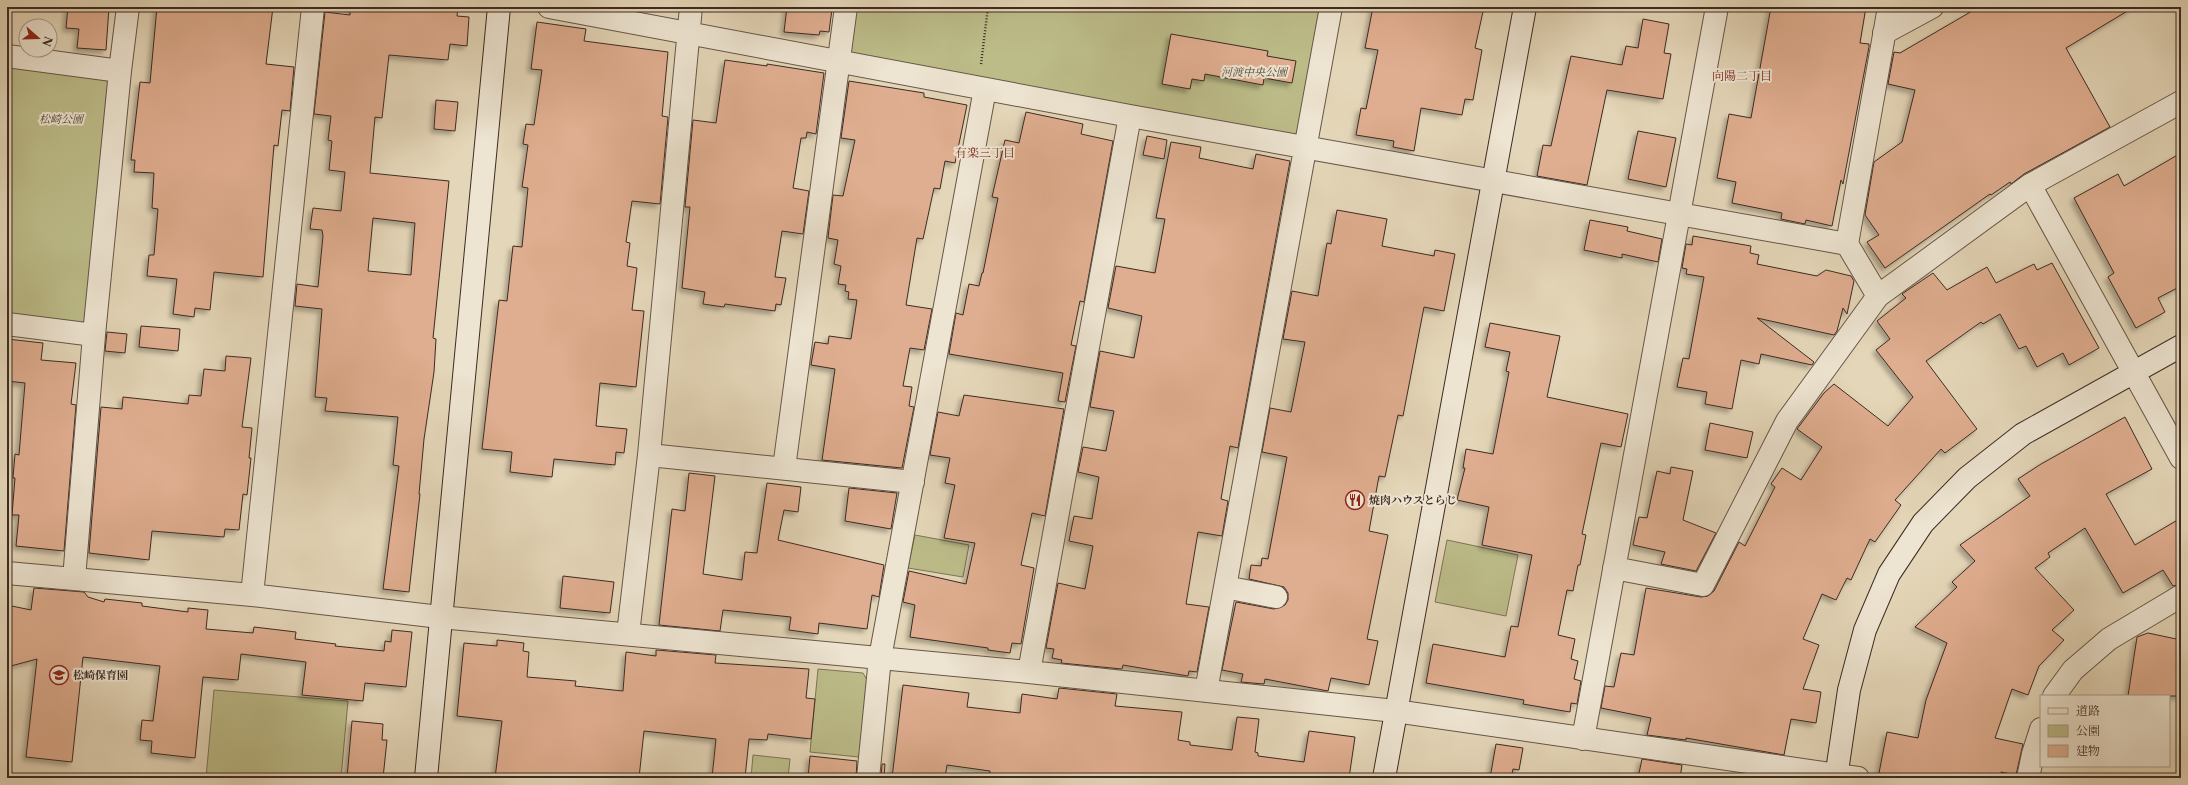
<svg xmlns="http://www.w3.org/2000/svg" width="2188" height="785" viewBox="0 0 2188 785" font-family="'Libre Caslon Text','Noto Serif JP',serif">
<defs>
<filter id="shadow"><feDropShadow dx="-3.5" dy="3.5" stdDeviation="2" flood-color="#0004"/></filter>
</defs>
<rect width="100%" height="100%" fill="#e4d6b8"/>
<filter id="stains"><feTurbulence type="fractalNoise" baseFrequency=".005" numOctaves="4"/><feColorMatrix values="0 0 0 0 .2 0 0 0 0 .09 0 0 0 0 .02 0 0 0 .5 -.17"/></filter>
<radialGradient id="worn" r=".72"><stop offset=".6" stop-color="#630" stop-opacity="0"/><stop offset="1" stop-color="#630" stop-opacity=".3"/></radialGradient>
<path fill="#bcbc89" stroke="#7c7456" d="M846 7H1332L1306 147 840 61Z
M7 56 120 71 94 335 7 324Z
M915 535 969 545 963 577 908 568Z
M1447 540 1518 555 1506 616 1435 602Z
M818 669 863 673 867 680 859 757 810 752Z
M214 690 348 701 341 778H206Z
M753 755 790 759 788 778H751Z"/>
<path fill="#dfad8f" stroke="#3d2b23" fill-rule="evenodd" filter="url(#shadow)" d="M68 7H109L106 50 77 48 79 29 66 28Z
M157 7H273L266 64 294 67 290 111 282 110 278 146 274 145 263 277 214 272 210 310 195 308 194 317 173 314 177 279 147 276 149 255H154L158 209 152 208 154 173 134 172 135 160H131L140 82 150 83Z
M350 7H458L457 16 469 17 467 46 450 44 448 60 389 55 382 118 375 117 370 173 449 181 433 338 436 339 434 372 424 439 419 494H420L409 592 383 589 399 466 393 465 398 417 325 411 327 398 315 397 322 309 295 306 297 284 318 287 323 236 322 230 310 229 313 208 341 211 345 172 329 170 332 141 328 140 331 116 314 114 325 12 350 15ZM373 218 415 223 411 275 368 271Z
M787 7 832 9 829 32 820 31 819 35 784 32Z
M1373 7H1484L1475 48 1482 50 1473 100 1465 99 1462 115 1421 108 1414 151 1393 147 1394 141 1356 135 1361 108 1366 109 1378 50 1365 48Z
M1771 7H1866L1860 43 1869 44V47L1843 184 1841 180 1832 226 1806 220 1805 224 1781 219 1782 213 1732 203 1736 182 1717 178 1729 114 1751 118Z
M1979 7H2134L2066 48 2110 127 2024 174 2011 184 2010 182 1991 195 1990 194 1885 268 1867 242 1879 235 1865 215 1874 162 1902 142 1915 90 1888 84 1894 52 1900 53Z
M1643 19 1669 24 1664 53 1671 54 1663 99 1607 90 1587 185 1537 176 1543 145 1551 146 1571 56 1622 65 1626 46 1638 48Z
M537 22 586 29 584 41 668 52 662 116 668 117 660 204 632 201 626 242 630 243 627 266 637 268 632 310 644 311 636 387 600 383 596 426 627 429 624 453 616 452 615 465 554 459 552 477 510 472 512 452 482 449 499 300 507 301 513 246 522 247 528 188 522 187 528 145 523 144 526 124 534 125 542 70 531 69Z
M1171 34 1268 51 1267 56 1296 61 1292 83 1264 78 1263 85 1205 74 1204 81 1192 79 1190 89 1162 84Z
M725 60 767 66V64L824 73 816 134 807 132 806 138H801L793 188 809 191 803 234 782 231 775 277 786 278 781 305 776 304 775 311 725 304 724 307 703 304 705 292 682 288 690 207H685L693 120 716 123Z
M849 81 924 93V97L967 105 955 163 945 161 940 189 934 188 923 239 917 238 906 305 932 309 924 350 910 348 903 386 912 387 909 406 914 407 902 468 822 460 835 369 811 365 815 342 828 344 829 336 851 339 857 300 848 299 849 292 845 291 846 285 838 284 841 266 834 264 838 240 828 238 833 195 843 196 855 140 841 138Z
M436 100 458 102 455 131 434 129Z
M1026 112 1083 124 1081 134 1113 141 1084 302 1080 301 1071 345 1076 346 1065 402 1058 401 1063 373 949 354 956 313 963 315 969 284 979 286 982 273H983L998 198 992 197 1005 140 1019 143Z
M1638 131 1676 138 1666 187 1628 179Z
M1147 136 1167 140 1164 159 1143 155Z
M1171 142 1201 147 1199 158 1253 169 1256 154 1290 161 1238 448 1230 446 1221 499 1228 501 1222 536 1198 532 1186 604 1209 607 1197 672 1189 671 1188 676 1123 665 1122 669 1061 663 1062 660 1052 658 1054 649 1046 648 1058 583 1085 589 1093 546 1069 541 1074 516 1092 519 1099 477 1078 472 1083 447 1106 451 1114 411 1090 407 1100 351 1134 358 1142 316 1108 308 1116 266 1155 273 1165 219 1156 218Z
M2181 153V286L2158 298 2165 312 2136 328 2108 277 2114 273 2074 198 2118 174 2124 186Z
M1337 210 1387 219 1382 246 1434 256 1435 250 1455 254 1444 311 1424 307 1403 416 1398 415 1385 477 1379 476 1369 531 1388 535 1367 639 1378 641 1369 685 1331 678 1328 691 1265 679 1264 684 1241 682 1243 674 1222 670 1236 602 1274 609 1285 605 1288 600V593L1284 587 1249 579 1251 565 1261 566 1262 558 1268 559 1287 457 1262 452 1270 408 1291 412 1305 342 1283 339 1292 291 1318 296 1327 243 1331 244Z
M1590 220 1628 227 1627 231 1662 239 1658 262 1622 254V258L1584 250Z
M1693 236 1751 246 1750 253 1759 255 1757 264 1817 276 1826 270 1851 276 1854 281 1847 314 1843 308 1837 331 1834 335 1757 318 1814 362 1812 365 1761 354 1759 364 1741 360 1732 409 1705 404 1707 392 1677 387 1683 358 1689 359 1704 277 1686 274 1687 269 1682 268 1686 244 1692 245Z
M2052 263 2099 348 2069 365 2063 353 2037 367 2026 346 2019 349 2000 314 1983 324 1981 322 1926 361 1977 429 1945 453 1941 449 1895 500 1901 505 1875 542 1870 539 1851 580 1847 578 1836 600 1822 594 1803 639 1819 645 1803 689 1821 692 1816 723 1791 719 1784 755 1686 738V740L1647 735 1651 718 1601 708 1605 686 1614 687 1621 653 1634 655 1646 588 1701 597 1708 596 1714 591 1739 542 1745 546 1775 487 1771 484 1782 468 1801 480 1822 447 1797 429 1824 393 1834 384 1888 426 1913 397 1876 350 1890 339 1877 321 1906 298 1902 294 1933 273 1947 290 1987 267 1996 283 2034 264 2037 270Z
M1490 323 1560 336 1547 397 1628 414 1621 447 1601 443 1582 534 1586 535 1580 565H1578L1573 591 1567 590 1558 635 1575 639 1571 659 1578 661 1574 679 1581 681 1577 704 1571 703 1570 712 1523 704 1524 700 1426 683 1433 644 1505 657 1511 626 1518 627 1532 555 1482 545 1489 507 1457 500 1465 468H1463L1466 449 1493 454 1509 372 1506 371 1510 352 1485 347Z
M141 326 180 329 178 351 139 347Z
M107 332 127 334 125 353 105 351Z
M7 339 43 343 41 360 76 363 71 404 76 405 64 551 16 546 19 515H12L15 478H13L15 454 19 455 25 383 7 381Z
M226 356 251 358 242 427 252 428 249 458H251L247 495 243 494 239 530 225 529 224 537 152 531 149 560 89 553 101 407 122 409 123 397 188 404 189 395 201 396 204 369 225 371Z
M964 395 1064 409 1045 516 1032 513 1021 565 1034 568 1021 644 1012 643 1010 653 988 650V648L910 637 915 605 903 602 909 571 966 584 975 543 944 538 955 485 945 483 950 458 930 455 938 412 959 416Z
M2125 417 2152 469 2106 494 2135 545 2181 518V584L2173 586 2163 570 2123 593 2085 528 2048 553 2050 557 2035 568 2074 610 2052 630 2064 640 2039 666 2028 695 2012 689 1995 738 2023 744 2016 775 2001 772 2000 778H1925L1905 774 1904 778 1879 773 1887 732 1918 738 1926 700 1947 643 1915 627 1957 587 1952 582 1975 561 1960 545 2030 496 2018 479 2041 464Z
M1710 423 1753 432 1747 458 1705 450Z
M1671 467 1693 471 1683 520 1716 533 1696 571 1661 564 1665 552 1633 545 1639 517 1647 518 1657 471 1670 474Z
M689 473 715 476 703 574 742 580 745 552 757 553 767 483 801 487 798 512 784 510 778 540 884 565 879 597 872 595 867 629 819 623 818 634 789 630 791 617 723 610 720 631 659 625 672 509 685 511Z
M849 488 897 493 891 529 845 521Z
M563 576 614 582 610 613 560 608Z
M34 588 84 592 88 597 104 602 105 599 142 603V606L188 612V608L208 610 206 629 253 633 254 627 296 632 295 639 336 644 335 646 384 651 385 641 391 642 392 630 412 632 406 687 365 683 363 701 302 695 306 662 241 654 238 680 203 677 195 758 151 753 152 741 140 740 142 720 153 721 160 666 83 657 72 762 26 757 37 659 7 667V605L31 610Z
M2148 633 2181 640V696H2128L2137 637Z
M497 640 524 643 523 651 529 652 527 677 576 681 575 686 623 691 626 652 656 656V650L716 655 715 663 809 669 806 698 815 699 811 739 768 734 767 740 749 739 745 778H712L716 739 644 731 639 778H495L502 721 457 716 464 643 497 646Z
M903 685 969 693 967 707 1020 713 1022 694 1057 699 1059 688 1117 694 1115 706 1182 712 1178 740 1190 742V745L1232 750 1237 717 1259 719 1255 752 1258 753V756L1304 762 1309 731 1355 737 1349 778H990V771L947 765 945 778H892Z
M352 721 383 724 382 740H387L383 778H347Z
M1496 744 1523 748 1519 770 1513 769 1511 778H1490Z
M810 756 857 761 856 778H808Z
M1642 759 1682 765 1680 778H1638Z
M882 764H885L884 778H881Z"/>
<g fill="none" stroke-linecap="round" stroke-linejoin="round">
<g stroke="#675648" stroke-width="24">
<path id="street" d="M549 7 1130 116 1847 244
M1884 33 1932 7
M7 56 120 71 94 335 7 324
M120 71 128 7
M2030 185 2181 458
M1878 296 1847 244 1889 7
M649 455 913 482
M784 468 846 7
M1614 568 1703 585 1787 421 1878 296 2030 185 2181 102
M7 573 252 595 440 617 1029 672 1395 711 1858 778
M74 579 94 335
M1225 587 1276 597
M252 595 313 7
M628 634 649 455 691 7
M1029 672 1130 116
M1206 691 1331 7
M2054 696 2073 670 2109 639 2181 596
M1583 739 1717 7
M868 778 880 658 985 89
M2028 778 2033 754 2041 729"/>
</g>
<g stroke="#3d2b23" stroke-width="24">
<path id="secondary" d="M426 778 499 7
M1384 778 1525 7
M1836 778 1849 690 1865 630 1889 574 1923 523 1967 478 2023 434 2181 346"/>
</g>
<path stroke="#3d2b23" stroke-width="2.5" stroke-dasharray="1 2" stroke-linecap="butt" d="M981 64 988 7"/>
<use href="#street" stroke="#ede4d1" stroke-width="22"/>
<use href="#secondary" stroke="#ede4d1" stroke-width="22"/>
</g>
<defs>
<g id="restaurant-ring" transform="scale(1)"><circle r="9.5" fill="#ede4d1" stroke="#8f2418" stroke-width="1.5"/><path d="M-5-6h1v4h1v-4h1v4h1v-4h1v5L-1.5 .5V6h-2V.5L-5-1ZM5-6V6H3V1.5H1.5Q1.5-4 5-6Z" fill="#8f2418"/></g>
<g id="school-ring" transform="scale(1)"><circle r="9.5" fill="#ede4d1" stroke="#8f2418" stroke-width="1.5"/><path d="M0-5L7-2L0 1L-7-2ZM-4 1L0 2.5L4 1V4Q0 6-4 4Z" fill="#8f2418"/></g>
</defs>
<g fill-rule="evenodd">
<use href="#restaurant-ring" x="1355" y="500"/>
<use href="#school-ring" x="59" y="675"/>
</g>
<g text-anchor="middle" stroke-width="4" stroke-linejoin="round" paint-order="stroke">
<g font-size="11" font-style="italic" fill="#564837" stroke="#ede4d1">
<text x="1254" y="76">河渡中央公園</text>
<text x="61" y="123">松崎公園</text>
</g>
<g font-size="11" font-weight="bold" fill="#3d2b23" stroke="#ede4d1" text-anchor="start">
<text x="1369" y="504">焼肉ハウスとらじ</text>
<text x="73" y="679">松崎保育園</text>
</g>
<g font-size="12" fill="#7a1f14" stroke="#ede4d1">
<text x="1742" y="80">向陽二丁目</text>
<text x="985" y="157">有楽三丁目</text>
</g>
</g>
<rect width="2188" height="785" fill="none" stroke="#e4d6b8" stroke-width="24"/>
<rect x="8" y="8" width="2172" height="769" fill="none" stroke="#3d2b23" stroke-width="2"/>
<rect x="12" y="12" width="2164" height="761" fill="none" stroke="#3d2b23"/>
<rect x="2040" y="695" width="130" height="72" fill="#ede4d1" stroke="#a79a8b"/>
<rect x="2048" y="708" width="20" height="6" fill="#ede4d1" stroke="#a79a8b"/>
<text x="2076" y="715" font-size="12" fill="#3d2b23">道路</text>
<rect x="2048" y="725" width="20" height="12" fill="#bcbc89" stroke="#a79a8b"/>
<text x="2076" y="735" font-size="12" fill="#3d2b23">公園</text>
<rect x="2048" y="745" width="20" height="12" fill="#dfad8f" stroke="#a79a8b"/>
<text x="2076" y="755" font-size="12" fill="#3d2b23">建物</text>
<g transform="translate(38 38) rotate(110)"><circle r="19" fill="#ede4d1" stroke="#a79a8b"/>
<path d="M0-3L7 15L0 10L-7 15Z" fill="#8f2418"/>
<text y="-6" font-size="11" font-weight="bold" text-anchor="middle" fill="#3d2b23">N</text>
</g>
<rect width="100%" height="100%" filter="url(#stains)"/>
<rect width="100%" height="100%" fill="url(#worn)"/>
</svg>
